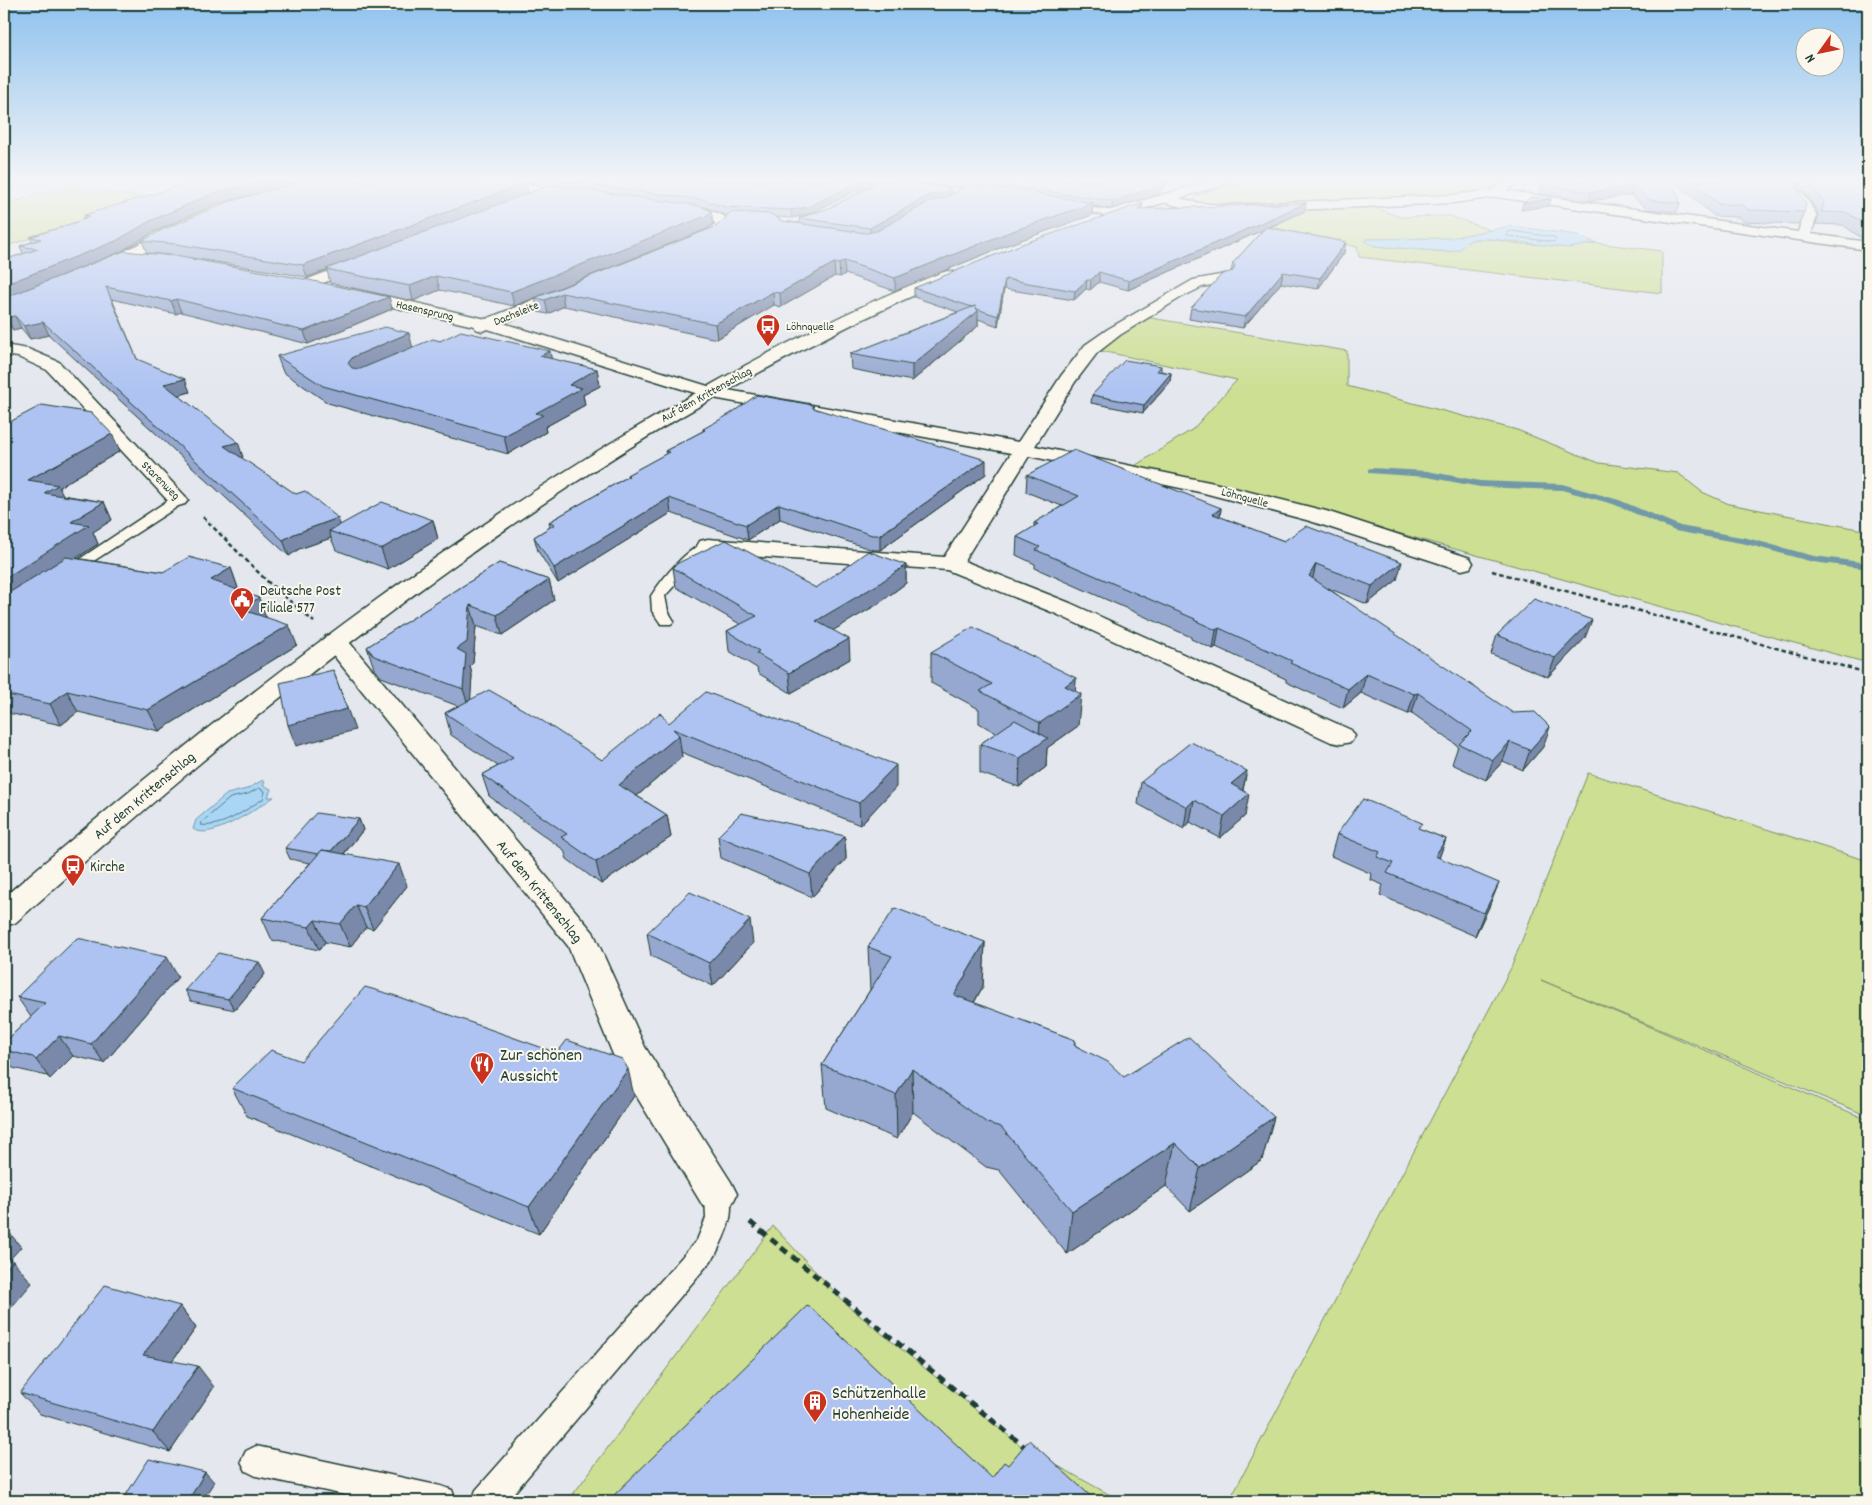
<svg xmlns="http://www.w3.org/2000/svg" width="1872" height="1505" viewBox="0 0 1872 1505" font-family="Dekko,sans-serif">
<rect width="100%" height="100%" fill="#e4e7ee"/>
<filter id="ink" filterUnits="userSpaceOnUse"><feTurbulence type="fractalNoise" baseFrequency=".02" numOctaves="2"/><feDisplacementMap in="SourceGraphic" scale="10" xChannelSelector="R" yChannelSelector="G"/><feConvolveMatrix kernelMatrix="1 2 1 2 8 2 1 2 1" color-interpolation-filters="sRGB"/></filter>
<g filter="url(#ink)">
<path fill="#cddf93" stroke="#768e64" d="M1255 181H1508L1492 192 1450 198 1216 207 1197 203 1194 199 1196 195Z
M67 185 218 209 146 240 67 226 4 247V205Z
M1363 203 1400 217 1450 216 1490 230 1451 238 1366 239 1375 246 1448 252 1460 249 1466 243 1474 239H1491L1520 244 1586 245 1596 243 1662 251V293L1359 257 1357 247 1263 225 1273 208Z
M1145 317 1347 351V386L1517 430 1599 463 1678 473 1702 492 1729 504 1868 531V663L1669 609 1326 513 1133 467 1193 429 1237 380 1101 351 1109 342Z
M1588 773 1868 861V1116L1541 980 1868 1120V1501H1229L1511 968Z
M773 1226 849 1307 1020 1445 1121 1501H568Z"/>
<path fill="#aad6f6" stroke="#7299a8" d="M1511 226 1577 235 1596 243 1569 248 1491 239H1474L1466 243 1460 249 1448 252 1375 246 1366 242 1365 239 1451 238Z
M263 780 265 782 263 785 271 789 268 797H274C258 807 210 842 193 829L196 820 227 794 247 789Z"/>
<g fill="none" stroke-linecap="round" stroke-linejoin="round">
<path stroke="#577a82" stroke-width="1" d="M1511 231 1554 237 1556 240 1554 242 1507 236V233Z
M259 788 265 791 263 799C245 810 223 828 201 825L202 822 230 798 248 794Z"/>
<path fill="#7299a8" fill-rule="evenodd" d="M1371 468 1427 471 1480 481 1562 484 1619 500 1680 526 1747 538 1814 556 1868 563V569L1813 562 1746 544 1675 531 1613 504 1562 490 1480 487 1427 477 1368 473V469Z"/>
<g stroke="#1f3d34" stroke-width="3">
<path id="service" d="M1067 204 1113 211 1117 214 1113 217 1070 208 1066 206Z
M178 496 183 497 185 500 183 503 72 575H62L60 572 173 497Z
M708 542 713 543 715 546 713 549 692 566 665 596 668 611 674 621 671 624H661L652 611 651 596C662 579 687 547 708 542Z
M717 1183 726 1186C738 1213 726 1232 715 1256L507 1501H472L476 1490 697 1240 706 1218 705 1194 708 1186Z
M256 1446 441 1486 452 1490 456 1501H373L256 1476 246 1471 241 1461 246 1451Z"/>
</g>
<g stroke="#1f3d34" stroke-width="3">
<path id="minor" d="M470 181H501L573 190 579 194 573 198 476 185Z
M1505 181 1517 182 1507 191 1798 232 1803 216 1792 196 1798 192 1803 193 1817 216 1811 234 1868 242V250L1496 197 1453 203 1224 213 1198 211 1158 201 1157 198 1163 194 1198 203 1224 205 1453 195 1492 190Z
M675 205 710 210 730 219 732 222C723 234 706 248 691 244L689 241C696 233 708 231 716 223L702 217 670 212 668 209Z
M178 225 185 229 183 232 131 260 100 272 95 271 93 268 95 265Z
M363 258 368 259 370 262 368 265 313 287H303L300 284 303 281Z
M1225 274 1230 275 1232 278 1230 281 1202 287 1180 298 1120 335 1097 353 1075 382 1035 446 1214 483 1326 511 1470 558 1473 563 1470 568 1462 570 1454 568 1310 521 1204 493 1029 456 964 561 1070 603 1351 730 1355 736 1351 742 1341 744 1331 742 1054 613 947 570 708 553 700 551 697 546 700 541 708 539 944 557 1011 453 708 397 488 329 482 331 476 329 474 326 350 297 347 294 350 291 355 289 486 319 572 285 577 287 580 290 577 293 503 323 711 387 1018 442 1061 376 1085 345 1108 329 1193 280Z
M4 345 28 349 59 362 185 496 188 500 185 504 178 506 171 504 47 370 18 357 4 355Z
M335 634 344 636 593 932 645 1047 731 1182 737 1194 731 1206 717 1212 703 1206 617 1064 568 946 326 646 323 641 326 636Z"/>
</g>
<g stroke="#1f3d34" stroke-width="3">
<path id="tertiary" d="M1210 181H1228L1226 184 1113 218 1108 219 1101 215 1103 212Z
M948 271 953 272 955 275 953 278C601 429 299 670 15 923L4 926V897C228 705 462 522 721 379 771 351 822 325 874 301 898 291 923 277 948 271Z"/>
</g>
<path stroke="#1f3d34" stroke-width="2.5" stroke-dasharray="4.5 3" stroke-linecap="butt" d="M203 517 268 582 314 622
M1492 571 1868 673"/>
<path stroke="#1f3d34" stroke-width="5" stroke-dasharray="8 5.5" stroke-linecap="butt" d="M750 1222 1026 1448"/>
<use href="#service" fill="#fbf7ec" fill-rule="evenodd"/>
<use href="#minor" fill="#fbf7ec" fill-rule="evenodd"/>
<use href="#tertiary" fill="#fbf7ec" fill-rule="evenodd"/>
</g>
<path fill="#96a8d0" stroke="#1f3d34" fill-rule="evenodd" d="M302 181 217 204 154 232 120 252 389 297 392 309 308 344 181 312 176 314 112 299 137 359 190 392 179 395 243 457 241 458 340 525 433 520 438 539 388 569 336 550 331 538 299 549 289 556 49 335 30 339 21 328 13 330 4 320V260L23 254 20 246 32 242 30 237 83 220 82 218 85 217 84 215Z
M527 181H889L951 194 963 188 896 181H1169L1157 195 1112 209 1093 206 1092 215 1007 245 895 291 845 274 840 277 835 276 781 307 774 305 717 339 564 306 548 314 538 312 535 298 717 226 728 215H725L705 207H701L711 211 713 224 707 229 514 306 440 290 413 301 330 283 327 270 307 277 180 256 147 253 142 241 528 193 547 186 528 183ZM870 187 829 208 799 218 800 223 782 221 777 217 792 218 809 214 858 190Z
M1672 181 1680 203 1677 212 1647 209 1631 195 1589 201 1539 194 1541 185Z
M1677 181H1868V239H1863L1843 225 1816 224 1819 215 1805 192 1798 190 1804 212 1799 224 1744 222 1738 217 1714 216 1676 183Z
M1306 203 1305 211 1268 228 1344 253 1318 289 1281 283 1243 328 1189 319 1191 308 1231 272 1233 263 1263 230 1128 290 1099 282 1090 290 1086 289 1074 300 1004 289 998 326 978 319V326L912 381 851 369 850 354 958 312 914 297V288L1142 209Z
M440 341 552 359 597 369 600 386 583 395 585 405 545 427 546 432 508 454 328 403 283 372 277 356 413 347Z
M1161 366V371L1171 373 1170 382 1143 413 1091 403 1092 395Z
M813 405 814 409 986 474 880 550H873L780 519 748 540 671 513 558 583 538 551 534 537 550 527 549 522 627 477V475L666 454 665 451 703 431V429Z
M4 425 112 434 120 451 59 487 63 495 104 502 112 520 93 532 98 544 76 558 163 572 231 568 238 588 236 589 297 645 159 731 78 712 61 725 4 712Z
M1027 475 1221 508 1220 517 1284 541 1397 580 1367 604 1328 588 1543 747 1523 770 1503 761 1486 780 1452 764 1458 746 1412 713 1408 714 1361 693 1343 708 1286 682V679L1216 647 1213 649 1191 639V637L1035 568V564L1016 555 1017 537 1034 527V523L1062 506 1026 492Z
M499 563 549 580 554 600 502 635 476 626 473 663 470 666 472 675 470 700 602 760 669 723 896 787 860 825 681 752 682 757 637 796 667 815 671 837 601 884 567 859 564 850 489 796 482 775 498 766 451 735 445 713 458 706 381 677 374 668 367 647Z
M906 565V583L878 604 833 630 850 659 791 693 758 673 757 668 729 651 727 631 740 624 676 587 673 568 816 588Z
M1497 635 1585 638 1548 677 1491 654Z
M931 652 1076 678 1075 691 1078 726 1047 748 1046 767 1019 787 980 773V744L996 733 979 723V709L931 683Z
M1247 771 1243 790 1245 816 1220 838 1190 822 1184 829 1138 804 1141 782Z
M359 819 363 830 344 854 407 886 373 929 366 927 350 947 325 942 319 950 272 940 262 918 310 863 290 859 285 848Z
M1420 829 1446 839 1439 858 1490 905 1475 936 1380 895 1383 885 1371 880 1372 874 1331 856 1337 834Z
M718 836H845L846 859 812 897 721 858Z
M647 933 753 943 713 986 651 956Z
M985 942 983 986 974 1003 1075 1040V1045L1124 1077 1274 1117 1262 1160 1190 1211 1166 1186 1067 1254 999 1170 986 1167 913 1112 897 1139 826 1108 822 1065 870 990 868 947Z
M265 974 235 1010 191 1001 185 990Z
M178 977 104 1063 73 1056 50 1079 47 1076 13 1068 4 1056V1043L31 1017 17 997Z
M301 1061 634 1096 539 1234 247 1116 232 1088Z
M180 1306 196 1328 172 1361 214 1387 170 1452 40 1414 20 1393Z"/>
<path fill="#7a88a9" stroke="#1f3d34" d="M260 181H302L217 204 154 232 120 252 4 299V285L214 193Z
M867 181H870V187L858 190 809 214 792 218 791 210 857 183Z
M1163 181H1169L1157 195 1112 209V201Z
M1800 181H1802L1798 190 1795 184Z
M526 183 528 194 326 269 327 270 307 277 303 265Z
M1634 186 1631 195 1589 201 1591 192Z
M951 188V195L870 236V228L929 195Z
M1551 199 1549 206 1521 210 1523 203Z
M1093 203 1092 215 1007 245 895 291V278L1007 233Z
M1143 203 1142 211 1138 209Z
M1306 203 1305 211 1128 290 1129 281Z
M711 211 713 224 707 229 514 306 511 292Z
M1346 242 1344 253 1318 289 1320 278Z
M844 261 845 274 840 277 839 264Z
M834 263 835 276 781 307 780 293Z
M1099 272V282L1090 290 1091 280Z
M1283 272 1281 283 1243 328 1245 317Z
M436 276 440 290 413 301 410 286Z
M1005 279 1004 289 998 326V316Z
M1087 280 1086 289 1074 300 1075 291Z
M773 292 774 305 717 339 715 324Z
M562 293 564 306 548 314 545 300Z
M389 297 392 309 308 344 304 331Z
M176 299 181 312 176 314 171 301Z
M978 311V326L912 381V365Z
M15 316 21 328 13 330 7 317Z
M43 322 49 335 30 339 24 326Z
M409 333 413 349 353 379 348 363 353 357Z
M550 351 553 367 540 356Z
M597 369 600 386 583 395 585 405 545 427 546 432 508 454 504 436 536 413 569 385Z
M1171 373 1170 382 1143 413 1144 405Z
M185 379 190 392 170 398 164 384Z
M112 434 120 451 59 487 67 503 53 511 28 480Z
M238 442 243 457 229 461 224 446Z
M986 460V474L880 550V535Z
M669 498 671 513 558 583 554 568Z
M104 502 112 520 93 532 98 544 4 605V579L71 522Z
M779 504 780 519 748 540 746 525Z
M1221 508 1219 526 1213 514Z
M338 518 343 534 329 531 331 538 299 549 289 556 283 540 294 534Z
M433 520 438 539 388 569 381 549Z
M1402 562 1397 580 1367 604 1372 586Z
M1316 564 1312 582 1309 576Z
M906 565V583L878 604 817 640 816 621Z
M231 568 238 588 220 600 211 580Z
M549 580 554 600 502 635 497 615Z
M259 598 266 618 240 609Z
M470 605 476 626 473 663 470 666 472 675 470 711 463 689 457 649Z
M1592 620 1585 638 1548 677 1555 658Z
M289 625 297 645 159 731 148 710Z
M1219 628 1216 647 1213 649 1216 630Z
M849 639 850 659 791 693 789 673Z
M333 670 355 730 296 746 288 725Z
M1366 674 1361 693 1343 708 1348 689Z
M1076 678 1075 699 1081 694 1078 726 1047 748 1046 767 1019 787 1020 758 1038 745 1040 723 1065 686Z
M67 691 78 712 61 725 50 704Z
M1418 693 1412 713 1408 714 1414 694Z
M1550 727 1543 747 1523 770 1530 750Z
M679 735 682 757 624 807 619 785Z
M1510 742 1503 761 1486 780 1493 760Z
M896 765V787L860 825 859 803Z
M1247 771 1242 793 1231 784Z
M1249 794 1245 816 1220 838 1224 816Z
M1194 800 1190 822 1184 829 1187 807Z
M667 815 671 837 601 884 596 862Z
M359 819 363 830 332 868 327 856Z
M845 836 846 859 812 897 810 874Z
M1446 839 1438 861 1435 856Z
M399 864 407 886 373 929 364 907Z
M1499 883 1490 905 1475 936 1484 913Z
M356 905 366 927 350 947 340 924Z
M315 920 325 942 319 950 309 927Z
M750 920 753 943 713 986 709 963Z
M985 942 983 986 954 1039V995Z
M167 957 178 977 104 1063 91 1044Z
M259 962 265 974 235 1010 228 999Z
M59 1036 73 1056 50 1079 36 1060Z
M628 1069 634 1096 539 1234 529 1207Z
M912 1069 913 1112 897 1139 896 1095Z
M1274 1117 1262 1160 1190 1211 1200 1168Z
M1175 1143 1166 1186 1067 1254 1072 1211Z
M4 1226 21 1247 4 1266Z
M13 1261 32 1283 4 1316V1271Z
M180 1306 196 1328 161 1376 143 1355Z
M4 1349 7 1353 4 1357Z
M198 1366 214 1387 170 1452 153 1432Z
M205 1472 214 1482 202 1501H188Z"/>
<path fill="#aec3f2" stroke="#1f3d34" d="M196 181H260L214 193 150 221 116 241 4 285V260L38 249 20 246 41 239 30 237 86 219 82 218 90 216 84 215Z
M302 181H506L526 183 303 265 176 244 142 241 162 230 225 203Z
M563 181H867L857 183 808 207 791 210 724 207 704 200Z
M871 181H889L951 188 940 194 929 195 870 228 799 218 829 208 871 187 872 182Z
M962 181H1163L1157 187 1112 201 1010 186Z
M1547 181H1672L1680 203 1649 200 1634 186 1591 192 1541 185Z
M1691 181H1800L1795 184 1806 204 1804 212 1749 210 1743 205 1719 204Z
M1809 181H1868V226L1848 213 1821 212 1824 203Z
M550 185 700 206 711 211 706 216 511 292 436 276 410 286 326 269Z
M968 185 1010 189 1093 203 1007 233 895 278 844 261 839 264 834 263 780 293 773 292 715 324 562 293 545 300 535 298 717 226 731 212 771 214 782 221 866 233 877 231 929 202 947 197Z
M1531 197 1551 199 1523 203Z
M1143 203 1138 209 1306 203 1129 281 1099 272 1091 280H1087L1075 291 1005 279 998 316 977 309 975 306 972 307 914 288 1022 244Z
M1266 227 1346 242 1320 278 1283 272 1245 317 1191 308 1222 274 1233 271 1235 266 1233 263Z
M124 251 175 256 304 279 389 297 304 331 176 299 171 301 106 287 137 359 185 379 164 384 238 442 224 446 296 494 305 491 338 518 294 534 283 540 43 322 24 326 15 316 7 317 4 314V298Z
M975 306 978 311 912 365 850 354Z
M385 327 409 333 353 357 348 363 352 368 360 369 433 339 440 341 461 331 550 351 540 356 597 369 569 385 582 388 536 413 543 415 504 436 323 386 277 356Z
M1125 360 1161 366 1157 371 1171 373 1144 405 1092 395Z
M757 395 813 405V408L986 460 880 535H872L779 504 746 525 669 498 554 568 534 537 555 524 549 522 629 476 627 475 669 452 665 451 705 430 703 429 730 414Z
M42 405 92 413 112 434 28 480 58 485 44 493 104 502 71 522 89 525 4 579V425Z
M1074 450 1221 508 1213 514 1284 541 1306 526 1402 562 1372 586 1316 564 1309 576 1513 713 1535 712 1550 727 1530 750 1510 742 1493 760 1459 744 1472 731 1418 693 1414 694 1366 674 1348 689 1290 663 1292 661 1219 628 1216 630 1194 620 1195 619 1036 550 1040 547 1017 537 1038 524 1034 523 1079 496 1027 475Z
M382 502 433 520 381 549 329 531Z
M726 540 816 588 868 551 906 565 877 585 816 621 849 639 789 673 756 653 759 651 727 631 757 616 673 568 678 563Z
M66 557 163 572 189 557 231 568 211 580 259 598 240 609 289 625 148 710 67 691 50 704 4 694V596Z
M499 563 549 580 497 615 470 605 467 642 457 649 466 654 463 689 374 656 367 647Z
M1534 599 1592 620 1555 658 1497 635Z
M973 627 1076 678 1065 686 1081 694 1040 723 980 691 992 684 931 652Z
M333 670 347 709 288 725 280 683Z
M489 690 538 718 602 760 660 713 669 723 706 692 896 765 859 803 673 729 679 735 619 785 667 815 596 862 561 837 567 834 482 775 513 758 445 713Z
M1015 720 1048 738 1020 758 980 744Z
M1191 742 1247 771 1231 784 1249 794 1224 816 1194 800 1187 807 1141 782Z
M1363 799 1422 823 1418 828 1446 839 1435 856 1499 883 1484 913 1387 873 1393 863 1377 857 1380 852 1337 834Z
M316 813 359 819 331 851 322 850 318 854 285 848Z
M741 813 845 836 810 874 718 836Z
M322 850 399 864 364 907 356 905 340 924 315 920 309 927 262 918Z
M690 892 750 920 709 963 647 933Z
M895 908 985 942 954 995 1075 1040 1074 1045 1108 1062 1124 1077 1189 1037 1274 1117 1200 1168 1175 1143 1072 1211 1001 1127 987 1123 912 1069 896 1095 822 1065 892 956 868 947Z
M77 938 167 957 91 1044 59 1036 36 1060 33 1057 4 1050V1043L45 1003 17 997Z
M218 953 259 962 228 999 185 990Z
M365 987 393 995 557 1053 567 1040 622 1059 628 1069 529 1207 232 1088 271 1050 301 1061Z
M4 1259 13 1261 4 1271Z
M105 1285 180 1306 143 1355 198 1366 153 1432 20 1393Z
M808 1305 992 1478 1004 1462 1008 1465 1029 1440 1096 1501H608Z
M149 1459 205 1472 188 1501H122Z"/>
</g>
<linearGradient id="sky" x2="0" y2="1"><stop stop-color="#8fc2ee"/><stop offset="0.46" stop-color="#f3f4f7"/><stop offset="1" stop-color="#f3f4f7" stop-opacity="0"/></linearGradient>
<rect width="1872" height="391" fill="url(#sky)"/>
<defs>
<g id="bus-pin" transform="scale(1.25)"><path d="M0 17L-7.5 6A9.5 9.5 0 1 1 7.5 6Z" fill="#c8321e" stroke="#fbf7ec"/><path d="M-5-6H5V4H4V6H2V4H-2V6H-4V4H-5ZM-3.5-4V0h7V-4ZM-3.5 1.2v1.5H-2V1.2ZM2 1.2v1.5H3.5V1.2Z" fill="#fff"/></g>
<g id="civic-pin" transform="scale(1.25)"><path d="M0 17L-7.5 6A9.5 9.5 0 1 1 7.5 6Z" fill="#c8321e" stroke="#fbf7ec"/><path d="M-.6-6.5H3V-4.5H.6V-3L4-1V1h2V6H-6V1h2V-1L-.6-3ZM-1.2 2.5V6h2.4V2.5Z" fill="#fff"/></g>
<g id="restaurant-pin" transform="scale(1.25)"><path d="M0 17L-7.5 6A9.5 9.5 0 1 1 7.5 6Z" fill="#c8321e" stroke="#fbf7ec"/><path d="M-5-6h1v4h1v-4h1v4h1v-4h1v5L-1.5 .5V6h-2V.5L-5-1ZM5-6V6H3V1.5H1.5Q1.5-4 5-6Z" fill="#fff"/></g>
<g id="building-pin" transform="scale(1.25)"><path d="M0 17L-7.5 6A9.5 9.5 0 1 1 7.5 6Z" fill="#c8321e" stroke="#fbf7ec"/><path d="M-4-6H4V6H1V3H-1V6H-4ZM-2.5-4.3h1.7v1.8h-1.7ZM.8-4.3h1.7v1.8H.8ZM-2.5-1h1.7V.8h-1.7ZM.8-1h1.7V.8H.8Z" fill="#fff"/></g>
</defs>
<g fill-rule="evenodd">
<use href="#bus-pin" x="768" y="326"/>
<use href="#civic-pin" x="242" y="599"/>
<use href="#bus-pin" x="73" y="866"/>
<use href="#restaurant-pin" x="482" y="1064"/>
<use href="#building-pin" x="815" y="1402"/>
</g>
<g text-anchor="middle" stroke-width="4" stroke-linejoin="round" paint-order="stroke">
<g font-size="12" fill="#1f3d34" stroke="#fbf7ec">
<text transform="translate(425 310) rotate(13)" y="4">Hasensprung</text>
<text transform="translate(516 313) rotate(-22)" y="4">Dachsleite</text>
<text transform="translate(706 394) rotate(-29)" y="4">Auf dem Krittenschlag</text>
<text transform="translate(161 480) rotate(45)" y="4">Starenweg</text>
<text transform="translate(1245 497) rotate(15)" y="4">Löhnquelle</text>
</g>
<g font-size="12" fill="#1f3d34" stroke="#fbf7ec" text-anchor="start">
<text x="786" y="330">Löhnquelle</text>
</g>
<g font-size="15" fill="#1f3d34" stroke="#fbf7ec" text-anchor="start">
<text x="260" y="595">Deutsche Post<tspan x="260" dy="17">Filiale 577</tspan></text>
<text x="90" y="871">Kirche</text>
</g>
<g font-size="15" fill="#1f3d34" stroke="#fbf7ec">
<text transform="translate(144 795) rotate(-40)" y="5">Auf dem Krittenschlag</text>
<text transform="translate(540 891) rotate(51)" y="5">Auf dem Krittenschlag</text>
</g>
<g font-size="18" fill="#1f3d34" stroke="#fbf7ec" text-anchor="start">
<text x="500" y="1060">Zur schönen<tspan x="500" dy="21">Aussicht</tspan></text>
<text x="832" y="1398">Schützenhalle<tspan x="832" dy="21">Hohenheide</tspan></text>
</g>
</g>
<rect width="1872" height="1505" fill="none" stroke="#fbf7ec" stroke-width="20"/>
<rect x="10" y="10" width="1852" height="1485" fill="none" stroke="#1f3d34" stroke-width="2" filter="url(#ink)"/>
<g transform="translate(1820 52) rotate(237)"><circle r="24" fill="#fbf7ec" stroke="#a3ada2"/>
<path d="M0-4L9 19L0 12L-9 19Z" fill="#c8321e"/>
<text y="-8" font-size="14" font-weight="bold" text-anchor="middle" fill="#1f3d34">N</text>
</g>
</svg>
